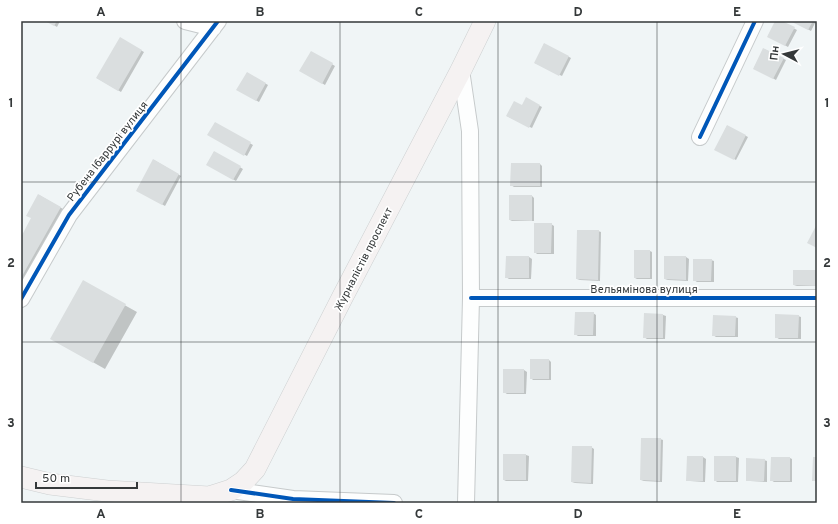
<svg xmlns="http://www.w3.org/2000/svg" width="838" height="524" viewBox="0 0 838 524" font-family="Overpass,sans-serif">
<rect width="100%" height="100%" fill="#f0f5f6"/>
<path fill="#0003" d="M47 21H60L57 27Z
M776 21H780L797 30 788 47 768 36Z
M792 21H816L811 31Z
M120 39 144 52 121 92 97 78Z
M544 44 571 58 562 76 535 63Z
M764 49 786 60 776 80 754 68Z
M311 52 335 66 325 85 301 71Z
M247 73 268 85 259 102 238 90Z
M526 99 542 107 532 128 507 116 522 106Z
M215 123 253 145 247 156 209 135Z
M727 126 748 137 736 160 716 149Z
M214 152 243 169 236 181 208 165Z
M154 160 181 176 165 206 137 190Z
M540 164 542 166V187H514L511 185Z
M39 195 63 209 21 284V239L33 218Z
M532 196 534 198V221H512L510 220Z
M551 224 554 226V254H537L535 252Z
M598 231 601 232 600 281 580 280 577 279Z
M650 251 652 252V279H637L635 278Z
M529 257 532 259 531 279H509L506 277Z
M665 257H686L689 259 688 281 668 280 665 279Z
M711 260 714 261V282H697L694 280Z
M817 271V286H797L794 285Z
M83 282 137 312 105 369 52 339Z
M593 313 596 315V336H578L575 334Z
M645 314 663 315 666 316 665 339H647L644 337Z
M798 316 801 317V339H779L776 337Z
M735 317 738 318V337H716L713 335Z
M549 360 551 362V380H533L531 378Z
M504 370H524L527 372 526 394H507L504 392Z
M660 439 663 440 662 482 644 481 641 480Z
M591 447 594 449 593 484 575 483 572 482Z
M504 455H526L529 456 528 481H506L504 480Z
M703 457 706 459 705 482 690 481 687 480Z
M715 457H736L739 458 738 482H717L715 480Z
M790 458 792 459V482H774L771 480Z
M764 460 767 461V482L750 481 747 480Z"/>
<path fill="#dadedf" d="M45 21H57L54 26Z
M775 21H782L795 27 785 46 767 37Z
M790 21H813L808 30Z
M120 37 142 50 118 91 96 78Z
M544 43 569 56 559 76 534 63Z
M763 48 784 58 773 79 753 69Z
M311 51 333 63 322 84 299 71Z
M247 72 266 83 256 101 236 90Z
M526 97 540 105 529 128 506 116 514 101 522 105Z
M215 122 251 142 244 156 207 135Z
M727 125 746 135 734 160 714 150Z
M214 151 241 166 233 180 206 165Z
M153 159 179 174 162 205 136 191Z
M511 163H540V186H510Z
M38 194 61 207 21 278V237L31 218 26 216Z
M509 195H532V221L509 220Z
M534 223H552L551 253H534Z
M817 224V248L807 243Z
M577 230H599L598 280 576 279Z
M634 250H650V278H634Z
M506 256H529V278H505Z
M664 256H686V280L664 279Z
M693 259H712L711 281H693Z
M793 270H817V286L793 285Z
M83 280 126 304 93 363 50 339Z
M575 312H594L593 335H574Z
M644 313 663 314V338H643Z
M775 314 799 315 798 338H775Z
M713 315 736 316 735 336H712Z
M530 359H549V379H530Z
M503 369H524V393H503Z
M641 438H661L660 481 640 480Z
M572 446H592L591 483 571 482Z
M503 454H526V480H503Z
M687 456H703V481H686Z
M714 456H736V481H714Z
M771 457H790V481H770Z
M813 457H817V481H812Z
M746 458 765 459 764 481H746Z"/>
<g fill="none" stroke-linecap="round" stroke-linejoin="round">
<g stroke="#c6cacb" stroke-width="18">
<path id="minor" d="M185 21 213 28
M461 70 470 131 471 298 466 503
M700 137 755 21
M471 298H817
M21 299 69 215 218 21
M231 490 293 499 394 503"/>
</g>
<g stroke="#cdd0d1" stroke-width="22">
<path id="major" d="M21 477 50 484 107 491 209 497 231 490 243 482 255 469 342 298 461 70 485 21"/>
</g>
<use href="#minor" stroke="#fdfefe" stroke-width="16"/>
<use href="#major" stroke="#f5f2f2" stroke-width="21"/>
<g stroke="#fff" stroke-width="6">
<path id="cycleway" d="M700 137 755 21
M471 298H817
M21 299 69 215 218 21
M231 490 293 499 394 503"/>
</g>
<use href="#cycleway" stroke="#0057b8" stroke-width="4"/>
</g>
<path fill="none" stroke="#35393a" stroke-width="1" stroke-opacity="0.55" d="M181 21V503M340 21V503M498 21V503M657 21V503M21 182H817M21 342H817"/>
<g text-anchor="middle" stroke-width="3.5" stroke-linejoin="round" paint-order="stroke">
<g font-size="11" fill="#35393a" stroke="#fff">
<text transform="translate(107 151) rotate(-52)" y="4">Рубена Ібаррурі вулиця</text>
<text transform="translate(363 259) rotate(-63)" y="4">Журналістів проспект</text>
<text x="644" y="293">Вельямінова вулиця</text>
</g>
</g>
<rect width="838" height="524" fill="none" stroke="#ffffff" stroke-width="44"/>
<g transform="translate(784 54) rotate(277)" stroke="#ffffff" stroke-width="3" paint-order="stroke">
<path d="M0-3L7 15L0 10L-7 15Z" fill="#35393a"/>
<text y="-6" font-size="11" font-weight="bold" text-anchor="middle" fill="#35393a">Пн</text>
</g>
<path d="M36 482v6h101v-6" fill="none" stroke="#35393a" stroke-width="2"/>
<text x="42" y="482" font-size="12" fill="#35393a" stroke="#ffffff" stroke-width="3" paint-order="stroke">50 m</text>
<rect x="22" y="22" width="794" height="480" fill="none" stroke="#35393a" stroke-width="1.5"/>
<g font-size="13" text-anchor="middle" font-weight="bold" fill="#35393a">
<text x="101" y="16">A</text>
<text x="260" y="16">B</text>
<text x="419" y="16">C</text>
<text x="578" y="16">D</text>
<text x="737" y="16">E</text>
<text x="11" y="107">1</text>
<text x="827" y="107">1</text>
<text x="11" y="267">2</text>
<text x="827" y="267">2</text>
<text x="11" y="427">3</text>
<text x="827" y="427">3</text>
<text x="101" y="518">A</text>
<text x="260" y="518">B</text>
<text x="419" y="518">C</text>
<text x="578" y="518">D</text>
<text x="737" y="518">E</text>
</g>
</svg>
